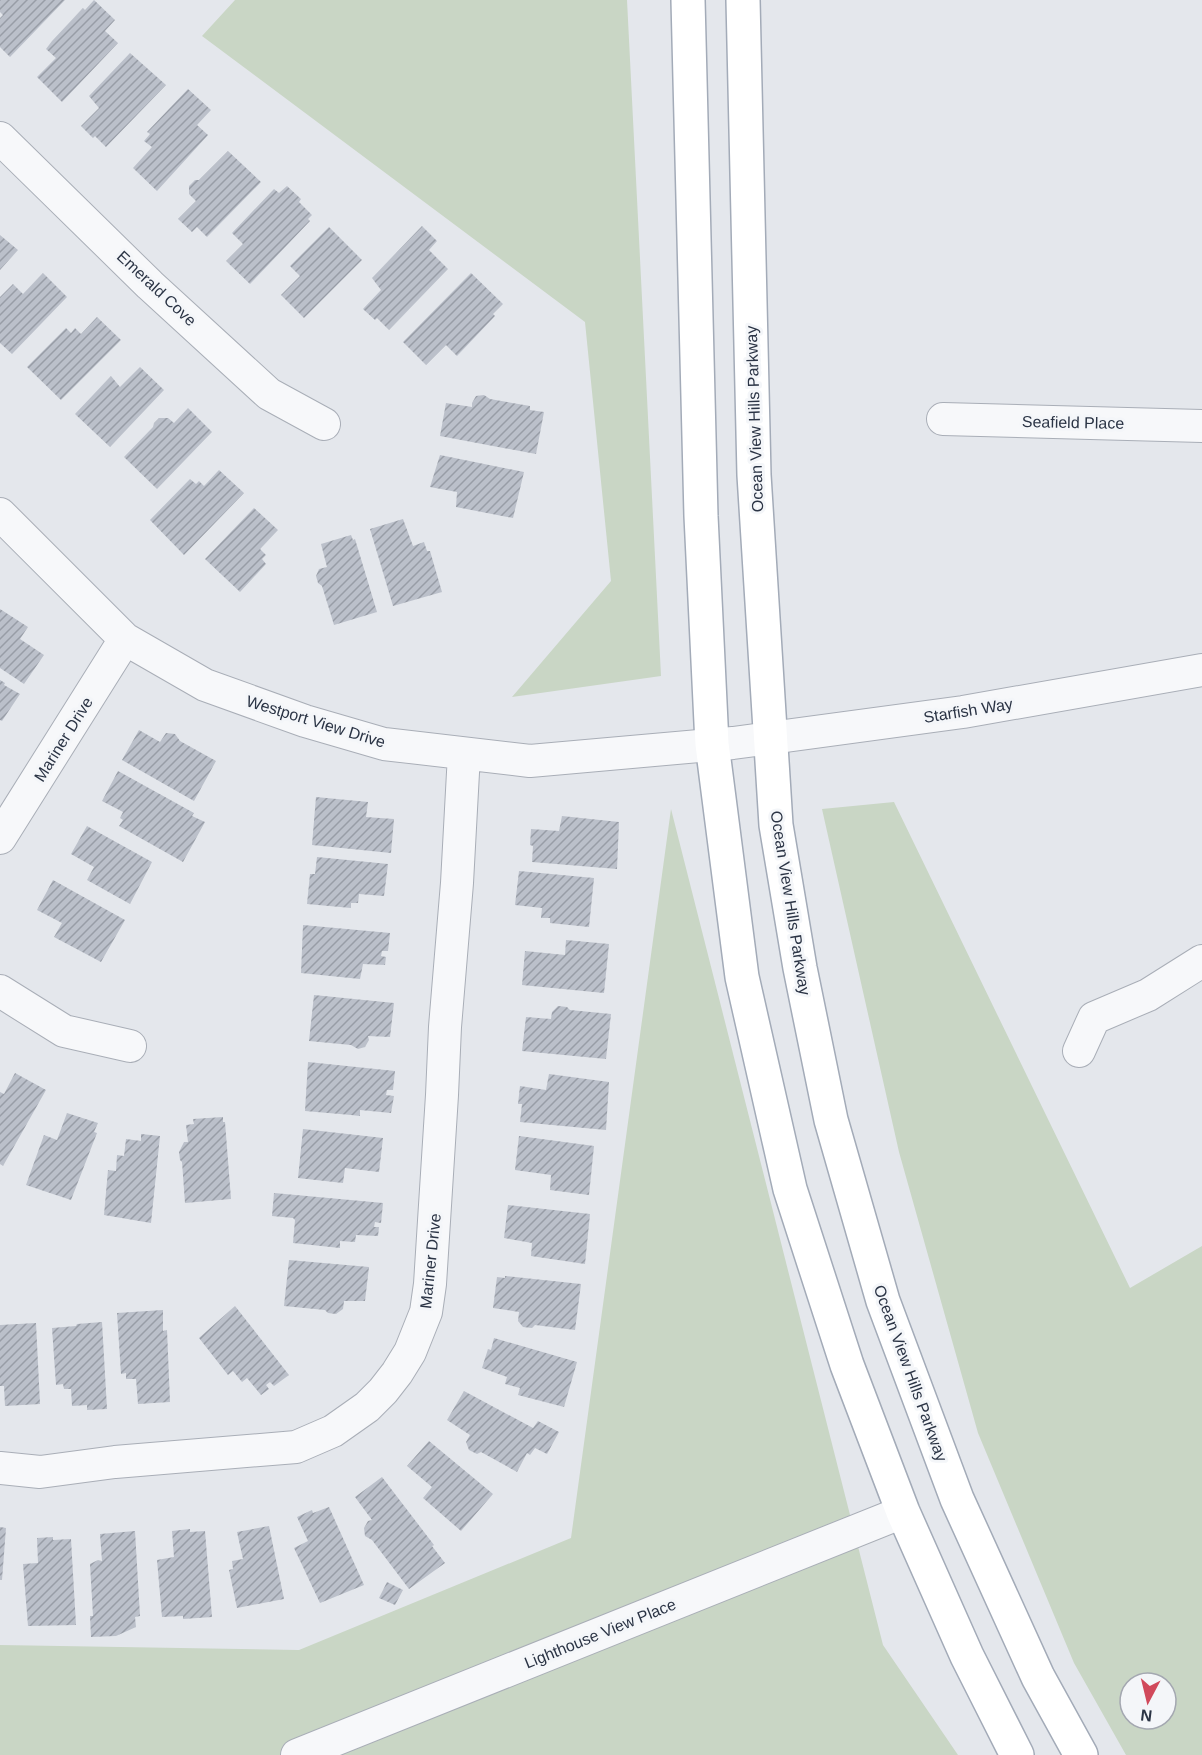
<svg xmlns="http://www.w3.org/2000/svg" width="1202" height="1755" viewBox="0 0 1202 1755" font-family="Arial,sans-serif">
<defs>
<pattern id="building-hatch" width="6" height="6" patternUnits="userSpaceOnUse" patternTransform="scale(1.5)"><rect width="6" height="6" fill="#bbc0ca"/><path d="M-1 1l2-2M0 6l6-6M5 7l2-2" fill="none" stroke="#989da6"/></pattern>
</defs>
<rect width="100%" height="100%" fill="#e4e7ec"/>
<path fill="#c9d6c5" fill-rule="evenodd" d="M235 0H627L661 676 512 697 611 581 585 322 202 36Z
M894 802 1130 1288 1202 1246V1755H1126L1074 1663 978 1433 899 1152 822 809ZM1130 1683H1166V1719H1130Z
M671 809 883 1645 958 1755H0V1645L299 1650 571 1538Z"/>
<path fill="url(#building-hatch)" d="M0 0H65L10 57 0 47V18L3 15 0 12Z
M94 0 115 20 105 31 118 43 62 102 37 77 56 58 46 49 52 41 83 8 85 10Z
M130 53 166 85 106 147 95 136 93 138 81 126 99 108 89 96Z
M188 89 211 110 197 125 208 135 157 191 133 168 152 147 144 141 150 134 147 132Z
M228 151 261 182 207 237 197 227 192 232 178 219 196 201 189 194V186L195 180H199Z
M287 186 301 199 299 202 312 215 308 219 310 221 250 284 226 261 243 244 232 233 274 189 279 193Z
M422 226 437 241 429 250 448 269 389 330 377 318 375 320 363 309 381 290 372 278Z
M329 227 362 260 304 318 281 295 300 276 290 266Z
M0 235 18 250 0 270Z
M43 273 67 297 12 354 0 343V297L13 284 23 294Z
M471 273 503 304 493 314 495 316 457 356 446 345 426 365 403 342Z
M97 317 121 340 61 400 27 367 66 328 71 333 75 328 81 334Z
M140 367 164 390 110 447 75 414 111 376 120 387Z
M484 395 490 399 530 406V410L544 412 536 454 440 436 446 403 472 407V403L476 396Z
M188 408 212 432 157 489 124 457 153 427 154 423 159 418H168L174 423Z
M440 455 524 472 513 518 456 507 457 492 430 487Z
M219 470 244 493 184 555 150 520 190 479 196 484 199 481 204 486Z
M254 508 278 530 260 549 266 555 262 559 266 564 240 592 205 559Z
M403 519 413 546 424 542 427 551H430L442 592 393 606 370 529Z
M351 535 353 540 355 539 377 612 334 625 322 586 318 583 316 576 319 569 327 567 321 544Z
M0 609 28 627 20 639 44 655 24 684 0 668Z
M0 680 5 683 4 685 20 694 2 721 0 720Z
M139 730 160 742 166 733 175 734 180 741 216 761 194 801 122 760Z
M118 771 194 813 192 816 205 822 183 862 119 826 123 820 120 818 123 812 102 801Z
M316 797 368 802 366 817 394 819 391 853 312 845Z
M562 816 619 822 617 869 532 862 533 846 530 845 531 829 559 831Z
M87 826 152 862 130 904 87 880 94 867 71 854Z
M317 857 388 864 384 896 359 894 358 903H351V908L307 904 310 874H315Z
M519 871 594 878 589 927 550 923V918H541L542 908 515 905Z
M53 880 125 920 101 962 54 937 62 923 37 910Z
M303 925 390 933 388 951H382L381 956 386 957 385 965 363 964 360 979 301 973Z
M566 940 609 944 604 993 522 985 525 951 565 955Z
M314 995 394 1003 390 1037 368 1036 369 1040 365 1047 358 1049 351 1045 309 1041Z
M558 1006 567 1007 570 1010 611 1014 606 1059 522 1051 526 1017 551 1019 552 1012Z
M308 1062 395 1071 393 1090H387L386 1095 394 1096 391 1113 360 1110V1116L351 1115 305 1111Z
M15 1073 46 1090 3 1166 0 1164V1092L4 1094Z
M549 1074 609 1082 606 1130 520 1122 522 1104H518L520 1086 546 1090Z
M67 1113 98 1123 94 1132 97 1133 71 1200 26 1185 44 1135 57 1140Z
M223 1117V1122H225L231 1199 185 1203 182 1162 180 1160 179 1152 184 1142H188L186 1125 194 1124 193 1119Z
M303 1129 383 1138 379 1172 345 1168 343 1183 298 1178Z
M141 1134 160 1136 151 1223 104 1215 108 1170 116 1171 117 1155 124 1156 126 1139 141 1141Z
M519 1136 594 1146 589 1195 550 1190 551 1175 515 1170Z
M274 1193 383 1203 381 1223 375 1222 374 1227H379L378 1236 356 1235 355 1242 340 1241V1248L293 1243 295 1220 293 1218 272 1216Z
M508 1205 590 1214 585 1264 531 1256 532 1243 504 1238Z
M289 1260 369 1267 365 1301H344L343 1309 336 1314 328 1313 325 1310 284 1306Z
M505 1276 581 1284 575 1330 535 1325 532 1328 523 1327 518 1321 519 1312 493 1308 497 1277 505 1278Z
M235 1306 289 1375 274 1386 270 1382 266 1385 269 1389 261 1395 247 1378 242 1382 233 1371 228 1375 199 1338Z
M163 1310V1331L167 1330 170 1402 138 1404 136 1379H126V1373L121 1374 117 1313Z
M102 1322 107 1409 87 1410V1405L72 1406 71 1389H64L63 1384 56 1385 52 1328 76 1326 77 1324Z
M36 1323 40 1404 5 1406 4 1386H0V1325Z
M494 1338 577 1362 564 1407 518 1395 520 1388 505 1384 507 1377 482 1368 488 1349 491 1350Z
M464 1391 533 1428 538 1421 559 1432 547 1454 535 1448 530 1455 527 1453 517 1472 481 1452 477 1454 469 1450 466 1442 470 1435 447 1420Z
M429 1441 493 1494 461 1531 423 1498 432 1487 407 1466Z
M382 1477 434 1545 432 1546 445 1563 409 1589 372 1540 365 1536 364 1528 368 1521 372 1520 355 1497Z
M329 1507 364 1585 320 1603 294 1548 308 1541 297 1517 312 1510 313 1513Z
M269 1526 284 1599 237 1608 229 1570 233 1569 232 1561 243 1559 237 1532Z
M0 1527 6 1528 2 1580H0Z
M190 1529V1532L205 1531 212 1617 183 1619V1616L162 1617 157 1560 174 1557 172 1531Z
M135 1531 140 1616 135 1617 136 1627 116 1636 91 1637 90 1616H93L90 1564 98 1560 102 1561 100 1534Z
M53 1537V1540L71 1539 76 1625 28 1626 23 1564 38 1563 37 1538Z
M387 1582 403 1590 395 1605 379 1598Z"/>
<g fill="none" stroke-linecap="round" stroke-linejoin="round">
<g stroke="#a9aeb7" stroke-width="34">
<path id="minor" d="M0 138 150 285 269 394 324 424
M943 419 1202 426
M0 514 125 639 205 685 305 721 384 744 530 761 733 743 963 712 1202 670
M0 838 125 639
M0 991 64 1031 130 1046
M1079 1051 1094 1018 1148 995 1202 961
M0 1468 40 1472 115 1462 296 1447 333 1431 367 1407 383 1391 397 1373 410 1352 426 1312 430 1284 442 1095 445 1027 457 883 464 754
M297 1755 903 1512"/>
</g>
<g stroke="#a3abb8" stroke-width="36">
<path id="primary" d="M688 0 701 516 712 744 742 977 790 1189 847 1365 903 1512 967 1656 1017 1755
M743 0 754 475 776 825 800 968 831 1120 883 1301 957 1499 1038 1677 1081 1755"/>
</g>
<use href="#minor" stroke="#f7f8fa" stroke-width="32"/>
<use href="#primary" stroke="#fff" stroke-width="33"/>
</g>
<g text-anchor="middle" stroke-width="6" stroke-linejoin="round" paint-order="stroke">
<g font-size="16" fill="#2b3445" stroke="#f4f6f9">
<text transform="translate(157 288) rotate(43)" y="6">Emerald Cove</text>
<text transform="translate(754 419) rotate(-92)" y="6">Ocean View Hills Parkway</text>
<text transform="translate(1073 422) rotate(1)" y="6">Seafield Place</text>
<text transform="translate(968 710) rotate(-9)" y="6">Starfish Way</text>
<text transform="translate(316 721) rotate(17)" y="6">Westport View Drive</text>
<text transform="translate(63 739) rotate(-58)" y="6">Mariner Drive</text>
<text transform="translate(791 903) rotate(81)" y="6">Ocean View Hills Parkway</text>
<text transform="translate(430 1261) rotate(-84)" y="6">Mariner Drive</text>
<text transform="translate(911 1373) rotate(70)" y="6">Ocean View Hills Parkway</text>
<text transform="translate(600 1633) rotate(-22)" y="6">Lighthouse View Place</text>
</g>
</g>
<g transform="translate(1148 1701) rotate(187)"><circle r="28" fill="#f4f6f9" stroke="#a4a8b1" stroke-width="1.5"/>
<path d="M0-4.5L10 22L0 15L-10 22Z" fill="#d1495b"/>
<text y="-9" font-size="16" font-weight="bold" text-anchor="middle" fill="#2b3445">N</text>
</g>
</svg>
